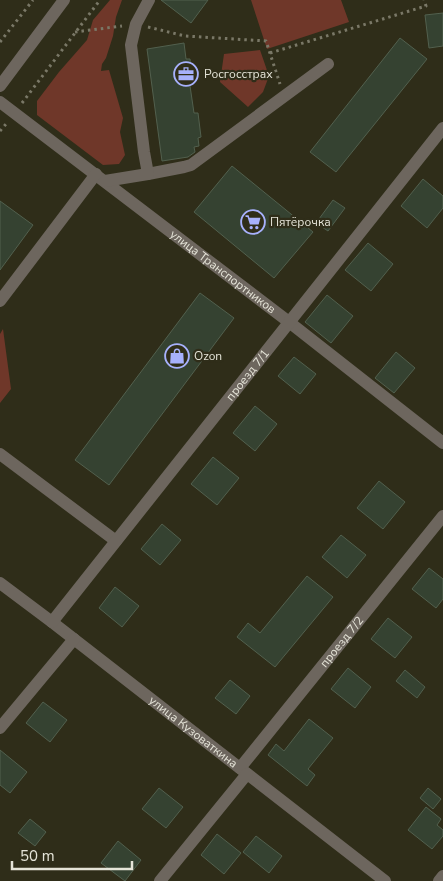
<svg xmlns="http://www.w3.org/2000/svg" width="443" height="881" viewBox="0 0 443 881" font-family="'Nunito Sans',sans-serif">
<rect width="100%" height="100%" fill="#2f2d19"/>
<path fill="#6f3729" d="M110 0H122L116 17 113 36 106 58 102 64 101 71 109 70 123 118 120 132 125 155 119 164 103 165 37 115V101L59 72 87 40 93 20Z
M251 0H341L349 22 267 49Z
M260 50 269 76 263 92 248 107 220 82 224 54Z
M3 329 11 389 0 403V334Z"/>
<path fill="#354231" stroke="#52604e" d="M161 0H208L191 23Z
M443 13V46L429 48 425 15Z
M400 38 427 59 336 172 310 152Z
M184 43 186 59H190L192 78 189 79 194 113H198L201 137 198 138 199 146 194 147 195 152 188 157 162 161 147 49Z
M232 166 313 232 274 278 194 212Z
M423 179 443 196V208L427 228 401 206Z
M333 200 345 208 328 231 316 223Z
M0 201 33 225 0 270Z
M368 243 393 264 371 291 345 270Z
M200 293 234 318 109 485 75 460Z
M327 295 353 316 331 343 305 322Z
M396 352 415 368 394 393 375 378Z
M294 357 316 374 300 394 278 376Z
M255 406 277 424 255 451 233 433Z
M213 457 239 478 217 505 191 484Z
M379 481 405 502 383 529 357 508Z
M162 524 181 540 160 565 141 549Z
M341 535 366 555 347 578 322 557Z
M429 568 443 579V599L436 608 412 589Z
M307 576 333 597 275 667 237 637 248 623 260 633Z
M115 587 139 606 122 627 99 608Z
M388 618 412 637 395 658 371 639Z
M348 668 371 687 355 708 331 689Z
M405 670 425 687 417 698 396 681Z
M230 680 250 696 236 714 215 698Z
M43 702 67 720 50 742 26 723Z
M309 719 333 738 308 769 315 775 307 786 268 755 276 744 284 751Z
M0 750 27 772 10 793 0 785Z
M159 788 183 807 166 828 142 809Z
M428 788 441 799 433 809 420 798Z
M426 807 441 819 437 825 443 830V836L432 849 408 830Z
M30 819 46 832 35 846 18 833Z
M217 834 241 853 224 874 201 855Z
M256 836 282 856 269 873 243 852Z
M118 841 141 860 125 881 101 863Z"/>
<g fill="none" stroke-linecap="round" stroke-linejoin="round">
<path stroke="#7a7867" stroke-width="3" stroke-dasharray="2.5 4" stroke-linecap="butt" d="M148 27 185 36 266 41 280 84
M75 32 122 26
M0 42 33 0
M270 53 426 6 424 0
M22 103 100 0
M0 131 6 124"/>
<g stroke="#6d665e" stroke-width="12">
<path d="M0 86 64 0"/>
<path id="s1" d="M0 102 289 322 443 443"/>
<path d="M148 174 184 167 191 165 328 64"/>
<path d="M105 181 148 174 144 152 131 45 136 24 149 0"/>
<path d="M0 301 96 174"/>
<path d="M0 454 116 541"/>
<path id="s2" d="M0 583 52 622 385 881"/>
<path id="s3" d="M52 622 443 128"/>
<path d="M0 728 74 639"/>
<path id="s4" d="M240 768 443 516"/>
<path d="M160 881 247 774"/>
<path d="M439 881 443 876"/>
</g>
</g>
<defs>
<g id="office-ring" transform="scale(1.25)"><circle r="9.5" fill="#2f2d19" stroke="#a7b1fc" stroke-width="1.5"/><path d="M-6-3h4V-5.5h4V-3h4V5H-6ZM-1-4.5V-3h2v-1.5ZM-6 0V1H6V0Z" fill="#a7b1fc"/></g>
<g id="supermarket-ring" transform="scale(1.25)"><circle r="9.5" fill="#2f2d19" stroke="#a7b1fc" stroke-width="1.5"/><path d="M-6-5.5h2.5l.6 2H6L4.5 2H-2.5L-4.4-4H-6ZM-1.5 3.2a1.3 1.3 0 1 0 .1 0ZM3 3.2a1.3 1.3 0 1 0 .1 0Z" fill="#a7b1fc"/></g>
<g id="shop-ring" transform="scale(1.25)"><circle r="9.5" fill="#2f2d19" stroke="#a7b1fc" stroke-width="1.5"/><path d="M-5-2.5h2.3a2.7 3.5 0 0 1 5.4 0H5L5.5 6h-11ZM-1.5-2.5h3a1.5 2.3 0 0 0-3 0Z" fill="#a7b1fc"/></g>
</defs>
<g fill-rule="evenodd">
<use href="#office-ring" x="186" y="74"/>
<use href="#supermarket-ring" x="253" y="222"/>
<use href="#shop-ring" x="177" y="356"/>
</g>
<g text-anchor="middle" stroke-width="4.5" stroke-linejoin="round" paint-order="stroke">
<g font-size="12" fill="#e5e4d8" stroke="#2f2d19" text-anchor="start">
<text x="204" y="78">Росгосстрах</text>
<text x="270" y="226">Пятёрочка</text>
<text x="194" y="360">Ozon</text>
</g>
<g font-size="12" fill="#e5e4d8" stroke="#2f2d19">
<text dy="4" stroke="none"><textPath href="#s1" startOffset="280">улица Транспортников</textPath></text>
<text dy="4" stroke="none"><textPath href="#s3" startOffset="315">проезд 7/1</textPath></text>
<text dy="4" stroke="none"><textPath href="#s4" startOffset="162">проезд 7/2</textPath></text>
<text dy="4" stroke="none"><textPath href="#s2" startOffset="244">улица Кузоваткина</textPath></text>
</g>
</g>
<path d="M12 861v8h120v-8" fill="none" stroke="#e5e4d8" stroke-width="2.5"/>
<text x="20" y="861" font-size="15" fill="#e5e4d8" stroke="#2f2d19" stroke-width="4" paint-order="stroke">50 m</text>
</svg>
